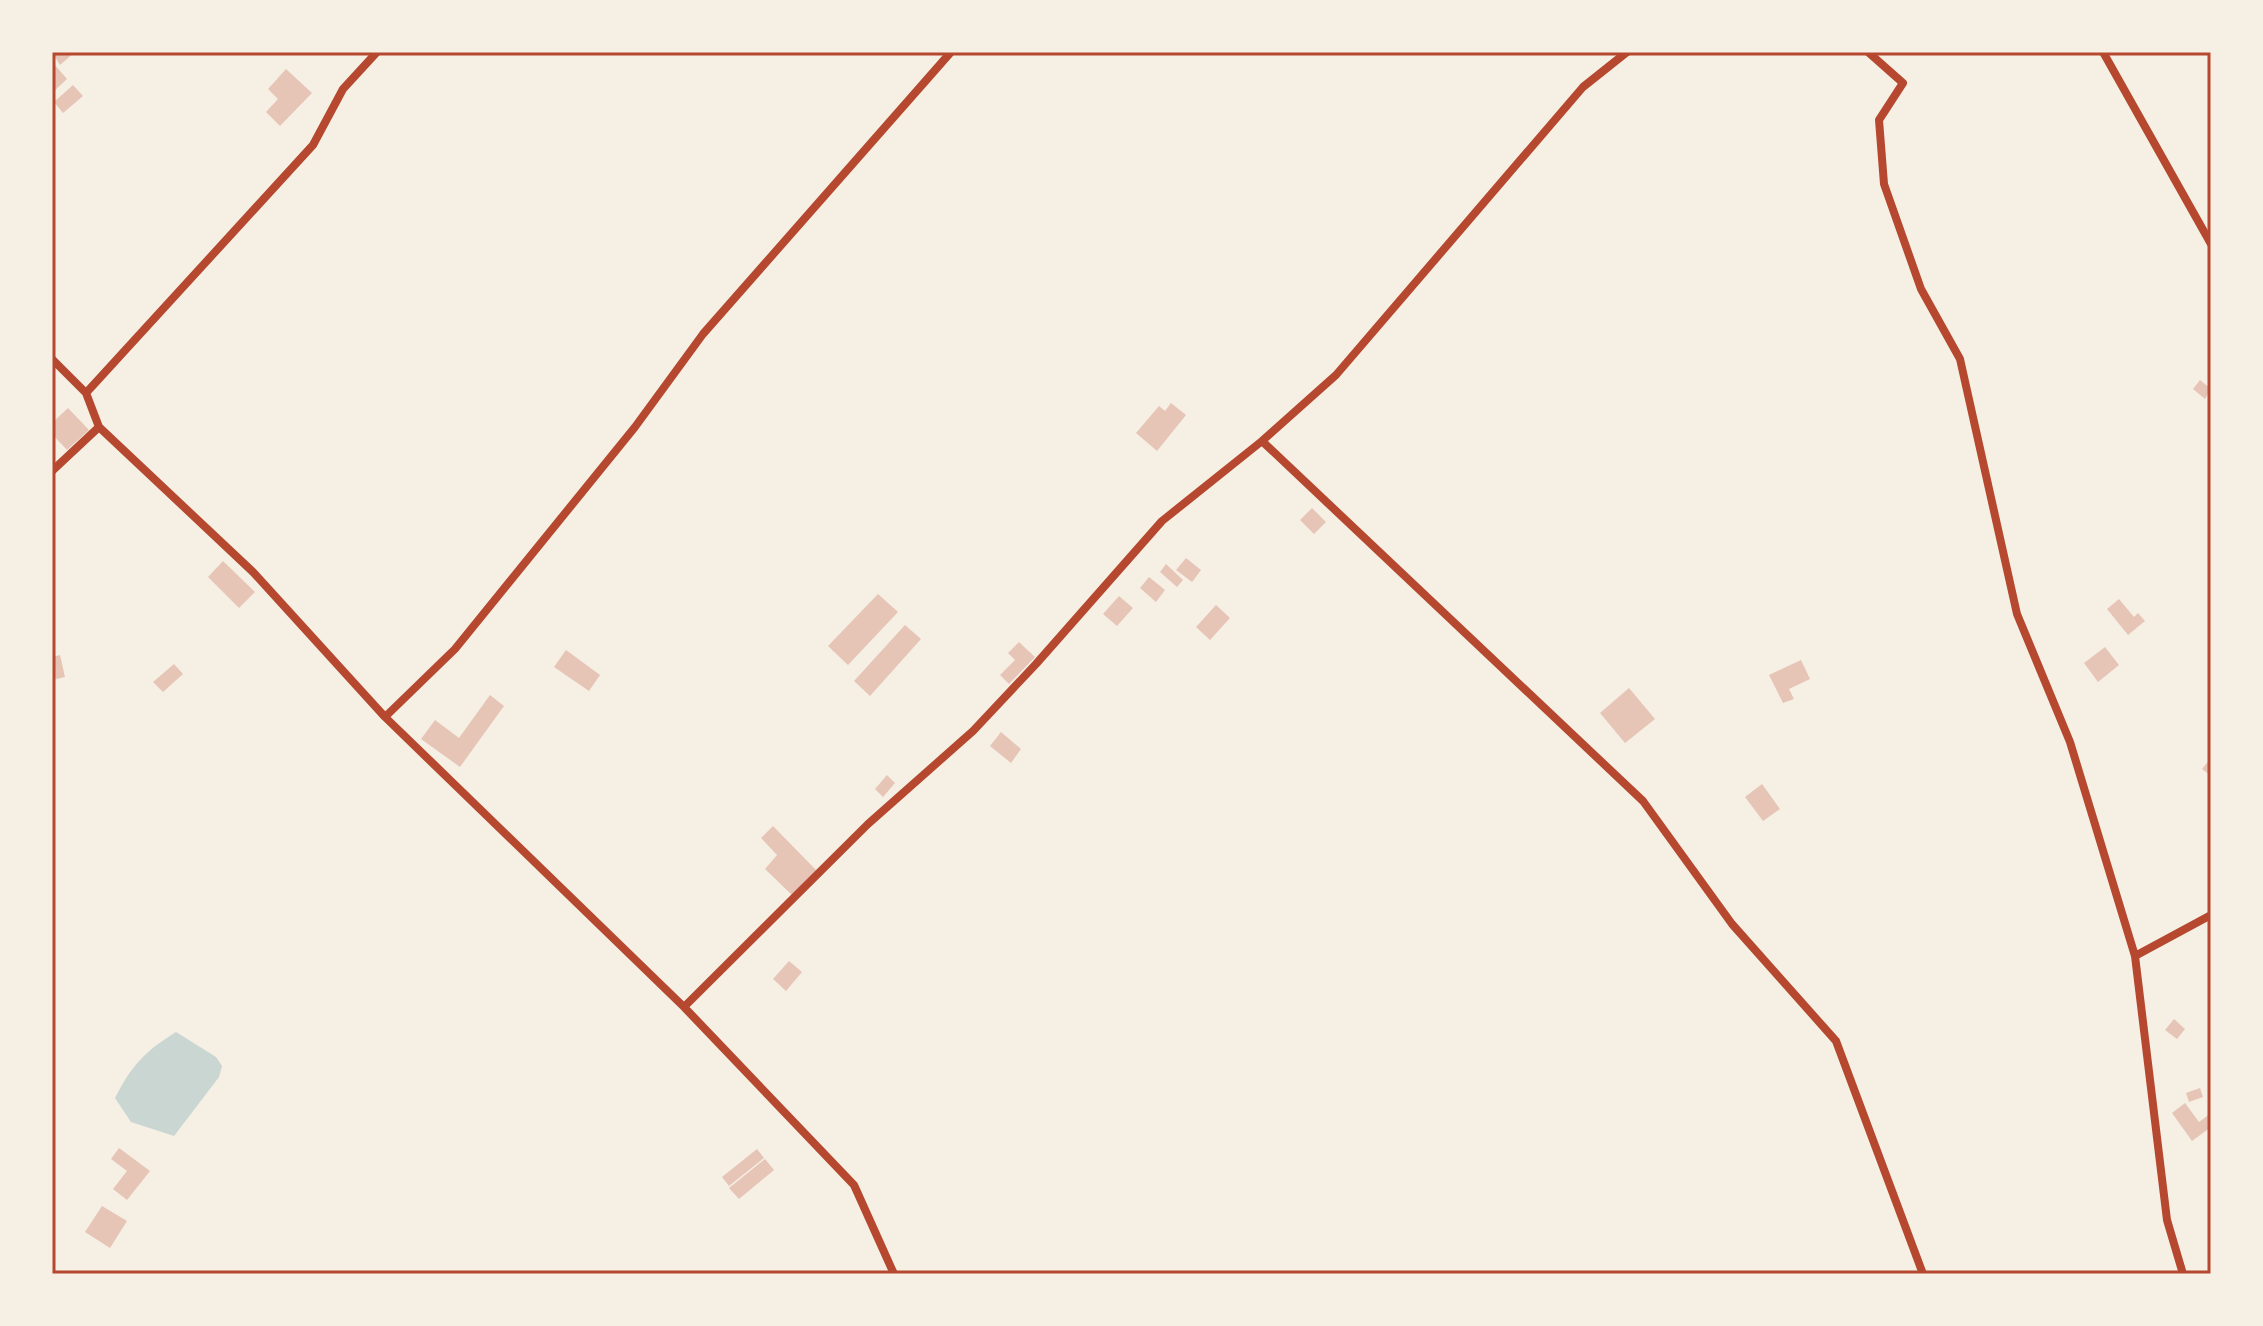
<svg xmlns="http://www.w3.org/2000/svg" width="2263" height="1326" viewBox="0 0 2263 1326" font-family="'Roboto Condensed',sans-serif">
<rect width="100%" height="100%" fill="#f6efe4"/>
<path fill="#c9d6d2" d="M176 1032 216 1057 222 1066 219 1077 174 1136 131 1122 115 1098C132 1065 144 1052 176 1032Z"/>
<path fill="#e6c5b7" d="M52 52H75L60 65Z
M54 64 67 79 52 93V66Z
M286 69 312 93 280 126 266 112 278 99 268 89Z
M73 85 83 96 63 113 54 102Z
M2200 380 2211 389 2205 399 2193 389Z
M1171 403 1186 415 1157 451 1136 433 1159 406 1165 411Z
M68 408 89 430 67 450 52 434V423Z
M1312 508 1326 522 1314 534 1300 520Z
M1186 558 1201 570 1192 582 1176 570Z
M223 561 255 592 239 608 208 577Z
M1166 564 1183 580 1177 587 1160 572Z
M1149 577 1165 590 1156 602 1140 588Z
M878 594 898 612 848 665 828 646Z
M1119 596 1133 608 1117 626 1103 614Z
M2119 599 2134 617 2138 613 2145 621 2128 635 2107 609Z
M1216 605 1230 618 1210 640 1196 627Z
M905 625 921 639 870 696 854 681Z
M1019 642 1035 657 1009 684 1000 675 1015 660 1008 653Z
M2105 647 2119 665 2098 682 2084 663Z
M566 650 600 675 589 691 554 667Z
M60 655 65 677 52 680V657Z
M1801 660 1810 679 1789 689 1794 699 1783 703 1769 675Z
M174 664 183 674 163 692 153 682Z
M1629 688 1655 719 1625 743 1600 713Z
M490 695 504 706 460 767 421 739 435 720 459 738Z
M1001 732 1021 749 1011 763 990 746Z
M2211 758V776L2202 769Z
M887 775 895 783 883 797 875 789Z
M1762 784 1780 809 1763 821 1745 797Z
M773 826 817 871 793 896 765 869 777 855 761 838Z
M789 961 802 972 786 991 773 979Z
M2174 1019 2185 1029 2177 1039 2165 1030Z
M2200 1088 2203 1097 2189 1102 2186 1093Z
M2185 1103 2199 1122 2211 1113V1127L2192 1141 2172 1113Z
M119 1148 150 1171 127 1200 113 1189 127 1171 111 1159Z
M757 1149 764 1158 729 1186 722 1177Z
M765 1159 774 1170 739 1199 729 1188Z
M102 1206 127 1221 110 1248 85 1232Z"/>
<g fill="none" stroke-linecap="round" stroke-linejoin="round">
<path stroke="#b5482f" stroke-width="8" d="M1868 52 1903 83 1879 120 1884 184 1921 289 1960 359 2017 614 2070 742 2135 956
M2103 52 2211 244
M52 359 86 393 99 427 253 572 385 717 684 1007
M86 393 313 145 343 89 377 52
M1262 441 1643 801 1732 924 1836 1041 1923 1274
M52 471 99 427
M385 717 455 649 635 427 703 334 951 52
M894 1274 854 1185 684 1007 868 824 973 731 1036 664 1162 521 1262 441 1336 375 1583 87 1627 52
M2183 1274 2167 1220 2135 956 2211 915"/>
</g>
<rect width="2263" height="1326" fill="none" stroke="#f6efe4" stroke-width="108"/>
<rect x="54" y="54" width="2155" height="1218" fill="none" stroke="#b5482f" stroke-width="3"/>
</svg>
